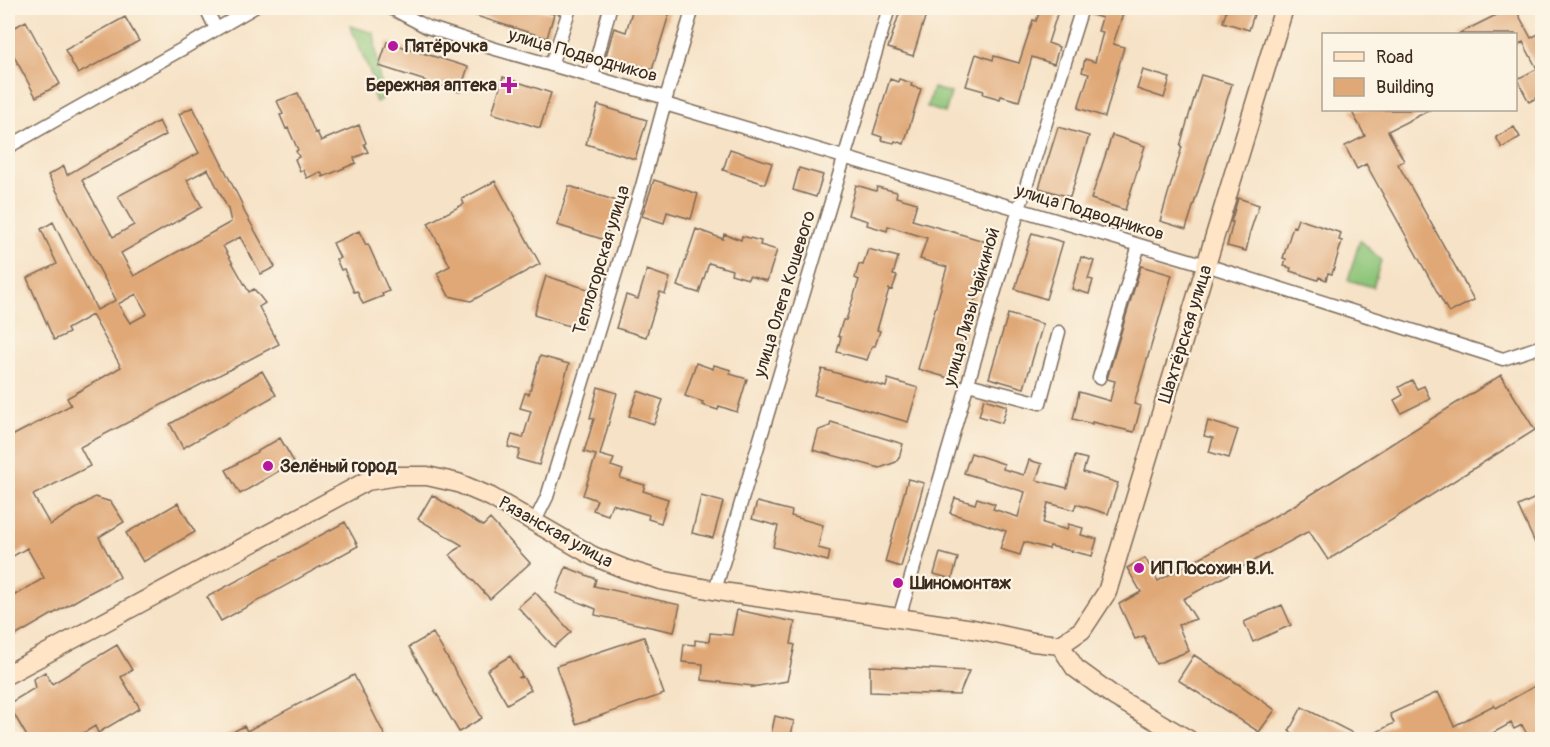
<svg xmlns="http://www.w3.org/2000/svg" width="1550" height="747" viewBox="0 0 1550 747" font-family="Pangolin,sans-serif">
<rect width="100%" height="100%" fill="#fcf5e5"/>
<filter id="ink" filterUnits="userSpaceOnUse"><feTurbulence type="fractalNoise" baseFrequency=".0167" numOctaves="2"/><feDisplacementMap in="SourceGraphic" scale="12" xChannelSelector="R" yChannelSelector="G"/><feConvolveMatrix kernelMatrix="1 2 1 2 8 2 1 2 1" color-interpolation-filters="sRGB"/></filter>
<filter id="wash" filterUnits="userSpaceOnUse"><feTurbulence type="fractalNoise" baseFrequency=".008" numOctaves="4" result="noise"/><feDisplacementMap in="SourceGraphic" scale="24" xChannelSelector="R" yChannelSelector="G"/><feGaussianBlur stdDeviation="1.35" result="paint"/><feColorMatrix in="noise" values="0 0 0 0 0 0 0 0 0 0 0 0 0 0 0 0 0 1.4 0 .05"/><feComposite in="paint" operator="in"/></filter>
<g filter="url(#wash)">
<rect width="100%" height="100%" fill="#f6e2c6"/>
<path fill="#8dc579" stroke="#64784c" stroke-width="1.5" d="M350 26 374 33 382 99 376 102 370 86 375 84Z
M933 88 951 93 945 113 927 107Z
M1360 240 1381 260 1373 287 1348 280Z"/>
<g id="blocks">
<path fill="#e0a877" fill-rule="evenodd" d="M457 8H533L554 14 547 38 457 10Z
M633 8H671L652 70 606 56 614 28 626 32Z
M901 8H928L913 56 888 48Z
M1041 8H1059L1048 43 1059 47 1054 64 1032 57 1019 101 1001 96 1000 99 983 94 984 91 966 86 976 54 993 60 994 56 1019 63 1033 20 1036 21Z
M1090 8H1125L1113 44 1124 47 1105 117 1078 108 1089 74 1082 72 1085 59 1095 62 1103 32 1098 31 1102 18 1089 14Z
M1227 8H1256L1249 30 1223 22Z
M1510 8H1515L1531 38 1542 32V95L1529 102 1517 79 1537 69 1523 42 1515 46V34H1458Z
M125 17 139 41 78 74 65 50Z
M26 21 60 84 36 97 8 45V31Z
M387 42 468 67 460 92 379 66Z
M1143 70 1170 78 1164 98 1137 89Z
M1201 75 1232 84 1186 229 1160 221 1182 147 1180 146Z
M503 77 551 93 540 128 492 113Z
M890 79 898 82 899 79 912 83 911 86 921 89 904 144 895 141 894 143 881 140 882 137 873 134Z
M298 93 315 133 317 132 321 141 359 125 366 143 364 144 368 152 354 158 356 163 344 168 323 177 321 172 307 178 303 170 300 171 295 159 299 157 296 151 298 150 288 128 286 129 280 115 283 114 277 101Z
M598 105 647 120 635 159 586 144Z
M193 107 241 202 244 211 275 267 261 274 240 237 223 246 249 292 254 289 265 303 259 307 279 344 80 447 90 466 33 495 50 525 95 497 111 502 124 522 99 537 120 577 89 593 8 640V599L44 578 27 548 8 559V438L71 405 67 398 121 367 92 315 67 329 69 333 54 340 27 278 57 264 41 229 53 222 97 310 116 300 48 175 64 166 67 175 159 121 166 135 82 180 113 237 134 225 118 196 199 153 179 114ZM208 169 228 209 231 222 134 276 121 253 202 207 187 180ZM136 294 147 314 130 323 118 304Z
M1351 110H1430L1388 131 1404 161 1398 164 1474 300 1449 313 1366 164 1357 169 1345 146 1365 136Z
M1058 127 1089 136 1070 197 1039 188Z
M1514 127 1520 137 1502 148 1496 137Z
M1112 135 1145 146 1125 210 1091 199Z
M730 149 772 163 765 184 723 170Z
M799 168 823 175 816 197 793 190Z
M654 180 698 194 691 219 667 212 664 223 642 216Z
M495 181 540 264 471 301 449 296 437 273 450 266 428 223 464 204 462 199Z
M856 185 876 191 877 187 897 192 896 197 917 203 912 220 991 243 952 379 918 369 947 267 920 259 927 238 888 226 887 231 867 225 868 221 848 215Z
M569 186 617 201 605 240 557 225Z
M1238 198 1259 205 1249 235H1250L1246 251 1227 246 1233 222H1231Z
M1298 219 1341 233 1339 240 1342 241 1332 274 1328 273 1326 280 1319 277 1318 280 1290 271 1291 268 1284 266 1286 259 1283 258 1293 226 1295 227Z
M696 229 723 239 724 234 741 240 742 236 761 241 760 245 777 250 767 281 749 276 748 279 731 274 732 270 709 263 699 293 677 286Z
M359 231 366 245 368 244 389 291 382 294 383 296 363 304 357 291 354 292 344 269 341 270 336 259 340 258 333 243Z
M1032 233 1063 242 1046 299 1015 289Z
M868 249 898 257 893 275 897 276 892 290 889 289 877 330 880 331 875 346H872L867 360 837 352 841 337 838 336 843 320H846L859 280 855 278 859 264 863 265Z
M1081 257 1094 261 1088 279 1093 280 1089 294 1072 289Z
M1141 266 1172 275 1134 404 1141 406 1134 432 1092 422V424L1073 419 1079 392 1110 401 1115 381 1107 379Z
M647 270 670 278 665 294 660 292 646 337 616 328 626 295 638 299Z
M546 276 594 291 582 330 534 315Z
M1008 314 1043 324 1024 388 989 378Z
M540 356 569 364 539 465 517 459 520 450 508 447 512 435 523 438 531 411 520 408 525 393 529 394Z
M696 363 713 369 714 365 731 370 730 374 747 379 737 412 719 406 718 410 702 405 703 402 685 396Z
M822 369 886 387 888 379 918 388 908 422 814 395Z
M262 371 276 395 183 448 170 424Z
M1501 375 1535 430 1328 560 1309 531 1183 599 1196 619 1178 625 1189 651 1156 664 1144 636 1135 639 1119 604 1141 592 1127 568 1145 558 1158 581 1293 506Z
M1412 380 1417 389 1424 386 1430 399 1401 413 1394 400 1403 395 1399 387Z
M598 387 617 393 600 455 614 459 611 466 623 470 620 478 645 485 643 491 668 499 661 523 648 519 649 515 612 504 608 515 593 510 597 500 583 495 596 455 584 452 594 419 590 418Z
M638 391 663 400 654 424 629 416Z
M984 399 1007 406 1002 423 979 416Z
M1208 421 1238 430 1229 458 1209 452 1213 438 1204 436Z
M831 422 903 444 899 458 896 462 880 468 813 450 818 432 819 430 830 426Z
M280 438 294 462 240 494 226 470Z
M971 453 1004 464 1003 469 1024 475 1029 460 1042 464 1036 480 1067 488 1075 456 1087 459 1083 472 1118 483 1108 514 1076 504 1074 510 1048 503 1043 523 1067 530 1068 524 1083 528 1081 535 1097 539 1092 556 1050 546 1049 549 1024 542 1020 555 1000 549 1006 531 950 513 955 498 975 504 977 498 995 504 993 509 1018 517 1025 492 964 473Z
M908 479 924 483 901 567 885 562Z
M432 495 483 526 490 519 530 563 490 599 450 555 462 545 418 519Z
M1542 495V558L1518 506Z
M701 496 723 502 713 538 692 533Z
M757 502 792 511 791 516 823 525 818 548 830 551 828 561 773 547 778 526 752 519Z
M178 503 195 532 143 562 126 533Z
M345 522 358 546 221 621 207 597Z
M940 553 958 558 952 579 934 574Z
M566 567 596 579 594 586 680 605 674 632 595 615 596 609 556 593Z
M535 592 571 632 554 647 518 607Z
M1282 605 1291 625 1253 642 1244 622Z
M737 610 795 622 791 644 795 645 787 681 752 687 753 686 702 680 703 664 682 662 684 644 695 645V640L709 642 710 633 732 635Z
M433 633 482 718 459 732 409 647Z
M644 637 664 694 576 724 556 666Z
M117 645 132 670 121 677 140 708 98 733 95 726 72 740H29L8 704 35 688 33 679 45 672 52 684Z
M1194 655 1243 687 1275 710 1259 732 1178 680Z
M510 656 522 676 518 678 523 677 531 690 507 704 487 670Z
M870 666 969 671 959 695 870 692Z
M354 675 387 740H218L244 726 247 731Z
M1542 682V740H1530L1522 725 1514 729 1511 723 1480 740H1305L1289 731 1302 707 1364 739 1394 723 1390 714 1438 692 1454 726 1494 705 1496 708Z
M775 716 794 721 790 740H770Z"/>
</g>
</g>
<g filter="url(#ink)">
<use href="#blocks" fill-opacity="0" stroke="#7c6a59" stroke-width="1.5"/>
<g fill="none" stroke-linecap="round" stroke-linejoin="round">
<g stroke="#7c6a59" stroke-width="15">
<path id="street" d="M206 8 216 29
M391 8 427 27 492 48 666 98
M551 65 569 11 561 8
M592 77 610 8
M665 104 1206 265 1503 359 1542 346
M8 147 184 48 253 8
M1099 378 1139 245
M968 384 1040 403 1059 332
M535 521 547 497 588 365 642 186 666 98 693 8
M715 590 889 8
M899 618 1019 209 1082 8"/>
</g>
<g stroke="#7c6a59" stroke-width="21">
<path id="secondary" d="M1060 645 1082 630 1107 592 1284 8
M8 674 367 481 398 476H427L458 483 491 497 593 556 625 569 660 580 729 593 973 629 1033 642 1060 645 1075 668 1115 697 1189 740"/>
</g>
<use href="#street" stroke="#fff" stroke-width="12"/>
<use href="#secondary" stroke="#ffe4c6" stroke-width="18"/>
</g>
</g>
<g fill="#b5179e" stroke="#fcf5e5" stroke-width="2">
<circle cx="393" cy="46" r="6"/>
<path d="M506 76h6v6h6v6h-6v6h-6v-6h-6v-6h6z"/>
<circle cx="268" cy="466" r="6"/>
<circle cx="1139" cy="568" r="6"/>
<circle cx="898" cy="583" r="6"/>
</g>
<g text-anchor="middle" stroke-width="4.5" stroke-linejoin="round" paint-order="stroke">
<g font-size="18" font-weight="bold" fill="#3b2a1e" stroke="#fcf5e5" text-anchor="start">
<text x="405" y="52">Пятёрочка</text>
<text x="497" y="91" text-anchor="end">Бережная аптека</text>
<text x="280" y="472">Зелёный город</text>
<text x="1151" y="574">ИП Посохин В.И.</text>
<text x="910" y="589">Шиномонтаж</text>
</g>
<g font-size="18" fill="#3b2a1e" stroke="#fcf5e5">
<text transform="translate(583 55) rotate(16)" y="6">улица Подводников</text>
<text transform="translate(1090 212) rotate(17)" y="6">улица Подводников</text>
<text transform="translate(601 260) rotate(-73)" y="6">Теплогорская улица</text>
<text transform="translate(784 294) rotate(-73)" y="6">улица Олега Кошевого</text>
<text transform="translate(971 307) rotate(-74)" y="6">улица Лизы Чайкиной</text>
<text transform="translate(1185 334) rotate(-73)" y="6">Шахтёрская улица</text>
<text transform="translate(556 532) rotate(29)" y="6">Рязанская улица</text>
</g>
</g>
<rect width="1550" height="747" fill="none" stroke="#fcf5e5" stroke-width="30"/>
<rect x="1322" y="33" width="195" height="78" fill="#fcf5e5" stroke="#afa495" stroke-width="1.5"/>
<rect x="1334" y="52" width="30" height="9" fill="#ffe4c6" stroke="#afa495" stroke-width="1.5"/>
<text x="1376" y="63" font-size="18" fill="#3b2a1e">Road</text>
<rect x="1334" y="78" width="30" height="18" fill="#e0a877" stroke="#afa495" stroke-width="1.5"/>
<text x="1376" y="93" font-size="18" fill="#3b2a1e">Building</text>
</svg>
